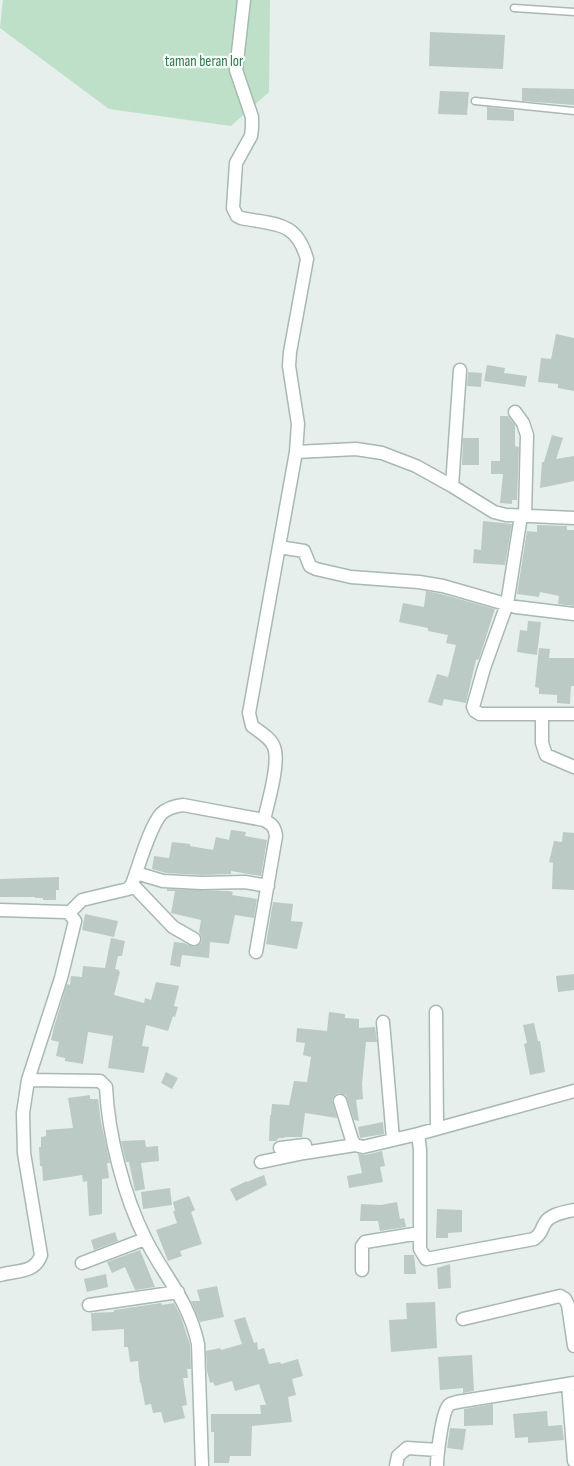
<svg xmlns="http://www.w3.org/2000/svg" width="574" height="1466" viewBox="0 0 574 1466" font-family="'Sofia Sans Condensed',sans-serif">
<rect width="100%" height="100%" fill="#e6efeb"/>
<path fill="#bfe0c8" d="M3 0H270L269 92 231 126 109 109 0 28Z"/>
<path fill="#bbcac4" d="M430 32 505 35 503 69 429 66Z
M522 88 574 89V105L522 101Z
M440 91 469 92 467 115 438 114Z
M487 107 514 110V121L487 120Z
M556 334 574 338V391L558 388V384L538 382 541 358 551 359Z
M487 365 505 368 504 373 527 376 525 387 484 381Z
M468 372 482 373 481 387 467 386Z
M500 416H508L515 425V446L519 447 517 500H512V504L500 503 503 474H491V461H500Z
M552 435 563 438 556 459 574 456V481L540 488 542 462H544Z
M463 438H479V465H462Z
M483 521 512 524 505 565 473 563 474 549 481 550Z
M537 525 567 526V530H574V606L558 604 559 596 540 592 539 597 517 594 527 531 537 532Z
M426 591 441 594 495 609 479 659 476 660 466 703 444 699 442 706 428 702 437 674 448 677 456 645 446 643 448 635 428 631V628L399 622 403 603 424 607Z
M528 621 541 622 537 655 517 652 520 630 527 631Z
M539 648 550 649 549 658H574V686H571L570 704 557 703V695L539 694V688L535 687Z
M231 830 246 832 245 836 267 840 261 876 231 871V874L202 875 166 873 152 869 154 856 169 858 172 842 190 844V846L213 850 216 837 229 840Z
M563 832 574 833V890L552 889 553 863 549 862 554 841 562 842Z
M59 877V890H56V900H43V898H35V897H0V879Z
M167 889 228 891 233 892 232 895 257 899 254 918 235 915 229 944 210 942 209 958 182 955 180 967 170 965 174 942 184 943 195 947 201 943 202 938 199 932 201 920 171 913 175 891H167Z
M273 902 293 904 291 921 303 922 297 949 266 944Z
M85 914 118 921 114 937 82 930Z
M111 938 125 941 122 956H118L115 969 119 970V972H120L114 995 144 1003 145 998 151 1000 156 982 179 986 174 1006 178 1007 175 1017 173 1016 168 1031 146 1025 142 1046 149 1047 144 1073 108 1068 113 1036 88 1032 83 1064 65 1061V1058L56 1056 59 1042 51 1040 54 1027 67 984 70 985 71 976 82 977 83 966 105 968Z
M574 974V990L558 992 556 976Z
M329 1012 345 1014V1018L359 1019V1028L375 1027 377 1042H366L362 1084 363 1099 356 1100 359 1121 354 1120 346 1095 338 1093 334 1096 332 1100 337 1118 305 1113 302 1137H285L284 1138H279L276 1141H269L270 1115H271L272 1104 289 1105 294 1081 307 1082 311 1057 303 1055 305 1043 296 1042 297 1028 327 1031Z
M534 1023 538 1041H540L545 1072 530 1075 524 1044 527 1043 523 1025Z
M166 1072 178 1078 172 1089 161 1083Z
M90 1095V1099H98L101 1122 110 1163H107L109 1178 102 1179V1214L89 1216 87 1181 83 1182 82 1175 43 1181 42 1166H40L39 1147H41V1137L46 1136V1130L73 1128 68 1098Z
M383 1122 384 1134 360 1138 358 1127Z
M145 1140 146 1147 158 1146 159 1161 141 1163 145 1189 135 1191 129 1162H126L121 1141Z
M382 1151 385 1166 380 1167 383 1182 349 1188 347 1176 362 1173 358 1154 365 1155Z
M264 1175 267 1185 236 1201 230 1189 247 1181V1182Z
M170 1188 172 1205 143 1209 141 1192Z
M189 1196 195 1210 191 1212 202 1244 180 1251 182 1256 168 1261 156 1230 177 1223 173 1211H175L173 1202Z
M397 1202 400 1219 404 1218 406 1227 380 1231 378 1221H360L361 1204 381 1205Z
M437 1209 462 1210V1232L448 1233V1238H436Z
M115 1232 118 1241 94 1250 91 1240Z
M140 1250 155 1287 135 1290 125 1267 112 1273 107 1262Z
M404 1255H414L416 1274H404Z
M450 1264 451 1288 438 1289 437 1268Z
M106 1274 108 1287 87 1292 84 1279Z
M217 1286 224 1317 200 1322 191 1301H200L197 1290Z
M435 1302 437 1348 391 1352 389 1320 407 1319 406 1303Z
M161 1303 162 1305 174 1303 181 1317 190 1345 191 1369H187L188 1378H183L187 1405 182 1406 185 1418 164 1423 161 1412 153 1413 151 1404 145 1405 141 1383H140L138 1361 130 1362 128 1347H124V1329L92 1331 91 1313 114 1312V1310Z
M245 1317 254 1343 257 1342 258 1350 264 1348 269 1364 280 1362 281 1364 298 1359 303 1376 292 1379 296 1395 288 1397 292 1422 252 1426 251 1456H230L229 1463H214V1432H211V1414H261L260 1405H266L259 1384 235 1391 232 1381 215 1386 213 1382 210 1383 207 1371 206 1351 220 1348 221 1350 242 1344 234 1320Z
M472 1355 474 1391 463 1393V1388L440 1390 438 1357Z
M493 1404V1425L464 1426V1409Z
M547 1411 548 1426 562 1425 564 1440 528 1443V1437L515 1438 513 1414Z
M450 1428 466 1429 463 1450 447 1448Z"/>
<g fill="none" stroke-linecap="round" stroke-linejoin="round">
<g stroke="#a8b8b2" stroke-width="9">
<path id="lane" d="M514 8 574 12
M475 101 574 111"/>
</g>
<g stroke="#a8b8b2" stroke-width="15">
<path id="street" d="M515 412 523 423 527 435 525 516
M296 452 356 449 382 453 416 466 452 486 494 512 506 515 574 518
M452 486 460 370
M521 516 507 604 484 668 473 707 475 711 480 714H574
M279 547 304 551 310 566 316 569 351 577 419 582 443 586 516 607 574 614
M542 714V743L546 755 574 767
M136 873 163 881 202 883 245 882 268 886
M132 884 173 927 194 939
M0 910 65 912 69 913 75 921 61 978 28 1080 100 1081 106 1087C108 1134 124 1196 145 1238 164 1277 188 1298 198 1344L202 1466
M69 913 82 900 128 889 132 884C139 866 149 828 161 814 167 808 175 806 183 805L264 820C268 802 280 763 274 747 271 738 260 732 252 726L249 713 296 452 298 424 289 366 290 352 307 259C296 220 275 225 241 218L237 216 233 208 236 163 251 136 252 128V117L236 70 244 0
M256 952 276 836C275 827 272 824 264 820
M436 1012 437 1128
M383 1022 393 1139
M574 1091 418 1134 420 1150V1249L426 1259 534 1239C543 1232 540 1231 545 1223 550 1214 565 1212 574 1210
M340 1101 352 1140 355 1145 363 1147 418 1134
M280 1148 305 1145
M261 1162 304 1153 355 1145
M82 1263 145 1239
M362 1270V1246L365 1242 420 1233
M0 1275C15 1270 35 1274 41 1255L24 1153 23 1113 28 1080
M89 1305 178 1292
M463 1319 560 1296 565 1299 568 1305 574 1346
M568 1384 574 1461
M396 1466 398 1456 407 1448 438 1450
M437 1466C437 1456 442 1411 449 1405 451 1403 454 1403 457 1402L574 1383"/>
</g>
<use href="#lane" stroke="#fff" stroke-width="6"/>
<use href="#street" stroke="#fff" stroke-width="12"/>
</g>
<g text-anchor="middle" stroke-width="4.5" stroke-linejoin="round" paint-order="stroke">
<g font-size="15" fill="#2d7a4b" stroke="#f7fbf9">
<text x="204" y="66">taman beran lor</text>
</g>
</g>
</svg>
